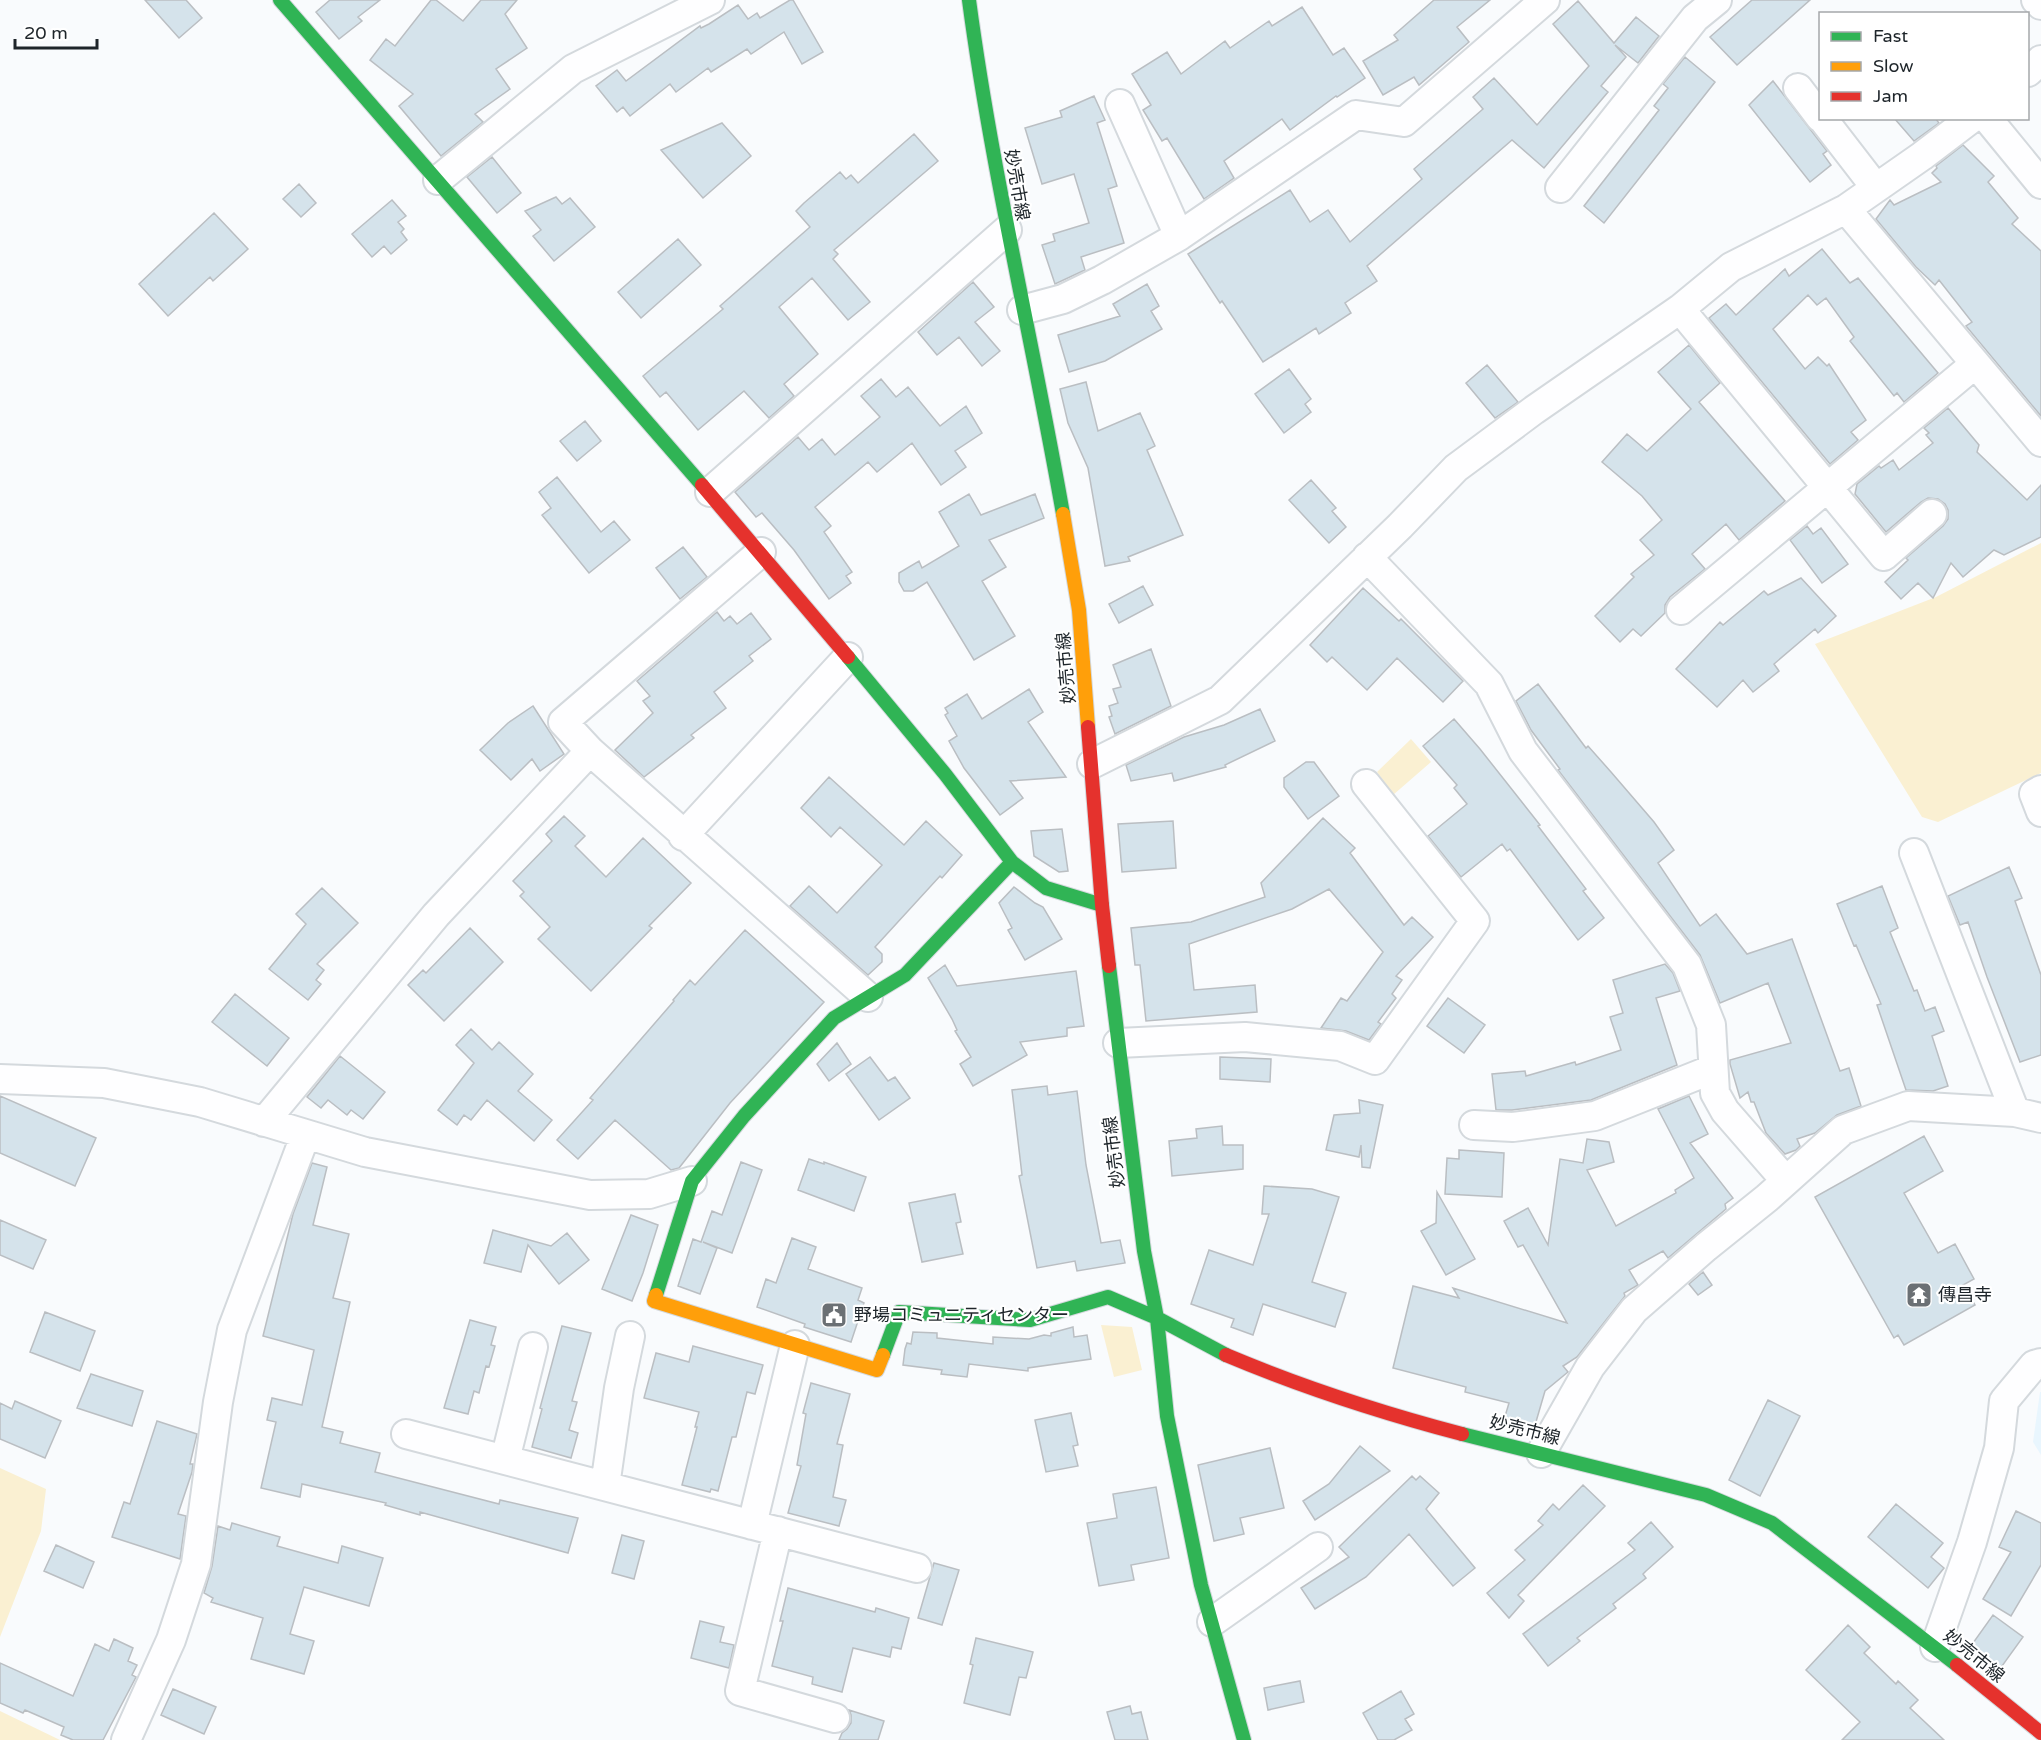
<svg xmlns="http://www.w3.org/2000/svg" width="2041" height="1740" viewBox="0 0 2041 1740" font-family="'Varela Round','Noto Sans JP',sans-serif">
<rect width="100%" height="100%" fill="#f9fbfd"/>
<path fill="#e9f6fe" d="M2040 1392H2041V1455L2033 1442Z"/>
<path fill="#faf0d2" d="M2041 543V773L1938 822 1922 817 1815 644 1936 597Z
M1411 739 1431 762 1393 795 1377 772Z
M1101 1325 1132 1327 1142 1370 1114 1377Z
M0 1468 46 1489 41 1531 0 1637Z
M0 1711 60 1740H0Z"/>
<path fill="#d5e3eb" stroke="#babec2" stroke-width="1.5" d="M145 0H186L202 18 179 38Z
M330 0H380L358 17 362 21 339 39 316 12Z
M431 0H436L463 21 481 0H517L505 14 527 48 496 69 510 89 475 114 483 122 441 156 399 106 413 94 370 60 386 39 395 46Z
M790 0H793L823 52 802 64 784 32 751 54 747 49 711 72 708 68 676 92 670 84 630 116 623 107 617 112 596 86 617 70 626 81 700 26 701 28 709 24 738 5 748 19 757 13 760 18Z
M1434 0H1490L1457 27 1469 42 1419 85 1414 77 1383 95 1363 61 1398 40 1394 35Z
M1752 0H1810L1737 65 1710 37Z
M1578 1 1614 43 1636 17 1659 36 1638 63 1615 45 1626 57 1601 86 1608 92 1544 168 1512 140 1367 266 1377 281 1345 303 1351 313 1319 334 1316 328 1263 362 1222 301 1220 303 1188 254 1290 190 1310 222 1328 210 1350 242 1422 179 1414 169 1483 109 1473 97 1494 78 1537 125 1589 66 1553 24Z
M1302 7 1333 55 1344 48 1365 78 1337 97 1336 96 1290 130 1282 119 1224 161 1234 178 1204 199 1167 138 1162 141 1143 110 1151 105 1132 74 1167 52 1181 74 1225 41 1230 48 1269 21 1272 26Z
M1685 57 1715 82 1604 223 1584 206 1659 110 1654 106 1668 88 1663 84Z
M1773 81 1827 151 1823 154 1831 165 1810 182 1749 105Z
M1094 96 1105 120 1097 123 1117 186 1108 189 1124 243 1081 257 1085 270 1055 284 1042 245 1055 241 1053 234 1089 223 1074 174 1042 184 1025 128 1062 117 1060 111Z
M1894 118H1935L1939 123 1914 141Z
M722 123 751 156 703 198 661 150Z
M914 134 938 161 834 250 838 254 833 259 870 302 848 320 812 278 779 307 818 354 784 384 794 396 769 418 744 391 698 430 666 392 660 397 643 376 723 309 720 306 810 227 796 211 804 203 840 172 846 179 851 175 858 183Z
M1963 145 1994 176 1988 182 2018 218 2012 224 2041 251V416L1966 326 1972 322 1939 280 1935 285 1916 267 1876 219 1890 200 1894 205 1941 182 1932 173 1937 168 1936 166Z
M492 157 521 193 497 213 467 177Z
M299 184 316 203 301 217 283 199Z
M556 197 562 204 570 198 595 227 554 261 533 236 541 230 525 211Z
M392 200 406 216 398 222 404 229 401 232 407 240 391 254 384 246 372 257 352 234Z
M214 213 248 249 213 281 210 277 168 316 139 284Z
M678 239 701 265 641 318 618 292Z
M1822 249 1850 283 1858 278 1938 373 1904 402 1897 393 1894 396 1850 341 1854 337 1826 298 1817 305 1808 295 1773 329 1805 369 1818 357 1827 366 1829 364 1866 420 1851 432 1858 440 1830 464 1709 318 1726 304 1736 315 1785 269 1789 276Z
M973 282 994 307 975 322 1000 351 982 366 959 337 937 355 918 332Z
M1147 284 1159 306 1151 311 1162 329 1105 361 1069 372 1058 335 1120 316 1113 304Z
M1689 345 1720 383 1699 402 1785 501 1739 540 1726 524 1692 554 1705 569 1670 597 1665 605V613L1641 636 1633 629 1620 642 1595 616 1634 577 1631 574 1654 555 1640 540 1662 520 1642 496 1602 462 1627 434 1647 451 1691 409 1658 372Z
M1487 365 1518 402 1495 418 1466 383Z
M1289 369 1311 399 1305 404 1311 412 1284 433 1255 394Z
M881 379 896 397 908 387 940 426 966 406 982 433 955 451 966 467 941 485 912 443 877 472 868 462 815 507 831 526 824 532 852 572 846 576 851 583 829 599 794 550 762 513 756 517 735 492 798 437 809 450 822 439 835 455 880 417 861 396Z
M1086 382 1098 431 1140 413 1155 446 1147 450 1183 535 1128 557 1130 561 1105 566 1088 468 1068 423 1060 389Z
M1948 408 1979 445 1977 452 2027 500 2041 485V537L2004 555 1994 550 1963 577 1951 563 1933 598 1918 583 1901 599 1885 582 1908 560 1906 558 1943 526 1948 519V510L1945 504 1938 499 1928 498 1921 502 1886 532 1855 494 1857 484 1879 466 1881 468 1893 460 1899 470 1933 443 1926 435 1929 433 1924 428Z
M585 421 601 441 577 461 560 441Z
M557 477 601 532 614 521 630 540 589 573 542 515 551 508 539 492Z
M1311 480 1336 508 1332 511 1346 527 1329 543 1289 500Z
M969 494 981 515 1035 494 1044 518 989 540 1006 567 982 581 1015 636 974 660 927 582 913 591H904L899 582V573L919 561 922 568 959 546 939 512Z
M1807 526 1813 534 1821 528 1848 564 1822 583 1790 540Z
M683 547 707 577 680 599 656 568Z
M1801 578 1836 616 1818 633 1815 629 1774 664 1779 671 1753 692 1743 680 1717 707 1676 669 1720 622 1723 625 1764 591 1768 595Z
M1143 586 1153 605 1119 623 1109 604Z
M1363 588 1399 621 1401 619 1463 681 1443 702 1397 658 1367 690 1332 657 1327 662 1310 645Z
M717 612 724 621 730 616 737 624 751 613 771 639 749 656 753 661 714 692 726 708 691 735 694 738 644 777 615 750 653 713 643 701 650 696 637 681Z
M1151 649 1171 706 1115 734 1109 717 1112 716 1109 706 1118 703 1113 689 1121 687 1113 665Z
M1538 684 1586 748 1588 746 1611 772 1654 822 1674 850 1658 863 1700 926 1716 914 1747 954 1792 939 1840 1071 1849 1068 1861 1106 1837 1115 1815 1133 1797 1139 1800 1146 1796 1150 1785 1154 1766 1133 1754 1102H1751L1748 1092 1740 1098 1730 1064V1060L1791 1043 1768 983 1720 1003 1700 955 1558 770 1560 769 1531 730 1516 701Z
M1029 689 1043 712 1028 722 1066 777 1010 781 1023 798 1000 815 964 768 949 741 957 736 945 715 948 713 945 708 967 694 982 719Z
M533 706 564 754 540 771 532 759 511 780 480 750 508 723Z
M1260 709 1275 741 1225 765 1226 767 1174 781 1172 773 1131 781 1126 765 1184 737 1224 725Z
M1454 719 1480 749 1540 825 1538 826 1586 889 1583 891 1604 918 1578 940 1510 849 1507 851 1502 844 1461 877 1428 836 1467 804 1454 788 1457 785 1423 746Z
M1306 762H1314L1339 796 1308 819 1284 787V778Z
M829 777 904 845 926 821 962 855 942 878 940 876 875 947 882 954V962L868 975 790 906 809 886 837 913 882 865 840 827 831 837 801 808Z
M564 816 585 836 575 846 606 877 643 838 691 883 649 926 652 928 591 991 538 939 550 927 520 896 524 892 513 881 552 841 546 834Z
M1323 818 1355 848 1350 853 1404 925 1412 917 1433 937 1396 976 1402 980 1392 994 1396 998 1378 1022 1381 1024 1369 1040 1346 1031 1321 1028 1341 998 1347 1001 1383 952 1329 889 1292 909 1189 944 1194 990 1255 985 1257 1012 1146 1021 1140 965H1135L1131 928 1191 922 1265 897 1261 883Z
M1173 821 1176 868 1122 872 1118 824Z
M1062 829 1068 871 1059 872 1034 856 1031 831Z
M2009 867 2022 898 2015 901 2041 975V1055L2020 1062 1987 977 1968 922 1960 925 1948 896Z
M1882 886 1898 928 1890 932 1914 991 1917 990 1925 1011 1935 1007 1944 1031 1932 1036 1948 1086 1933 1091 1906 1090 1877 1005 1881 1004 1856 945 1854 946 1837 904Z
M1014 887 1035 903 1043 907 1062 939 1025 960 1008 930 1012 928 999 903Z
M322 888 358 923 317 964 324 970 316 980 321 984 308 1000 269 969 306 924 296 914Z
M470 928 503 962 444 1021 408 985 423 970 426 973Z
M745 930 824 1002 730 1103 679 1168 671 1170 615 1120 578 1159 557 1140 593 1100 590 1098 674 1001 673 1000 690 980 695 985Z
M1665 964 1673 973 1680 991 1656 998 1677 1065 1591 1100 1512 1110H1496L1492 1074 1525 1071 1526 1076 1575 1062 1576 1065 1621 1050 1610 1017 1623 1013 1613 980Z
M945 965 957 986 1076 971 1084 1026 1067 1028V1036L1020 1042 1027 1055 973 1086 960 1064 971 1057 955 1031 957 1030 952 1019 928 978Z
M235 994 289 1038 267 1066 212 1022Z
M1448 998 1485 1025 1464 1053 1427 1026Z
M471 1029 492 1050 499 1042 533 1074 518 1091 552 1120 534 1141 487 1100 471 1120 464 1115 457 1125 438 1110 474 1063 456 1045Z
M837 1043 851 1064 829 1081 817 1064Z
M340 1056 385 1092 363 1119 351 1110 347 1115 328 1100 321 1108 307 1097Z
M870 1057 888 1081 895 1077 910 1098 879 1120 846 1074Z
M1220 1057 1271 1059 1270 1082 1220 1079Z
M1047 1086 1048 1095 1077 1091 1086 1165 1101 1243 1120 1240 1125 1263 1077 1271 1075 1261 1037 1268 1019 1176 1022 1175 1012 1090Z
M0 1096 96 1138 75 1186 0 1153Z
M1689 1096 1708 1134 1690 1143 1733 1198 1725 1204 1726 1209 1668 1258 1663 1251 1629 1270 1638 1285 1624 1293 1625 1296 1577 1357 1563 1366 1568 1372 1545 1391 1533 1432 1503 1423 1509 1403 1465 1392 1466 1387 1393 1368 1413 1286 1459 1298 1453 1288 1567 1323 1523 1245 1518 1247 1504 1221 1528 1208 1548 1245 1560 1159 1583 1163 1587 1139 1609 1142 1614 1162 1587 1170 1616 1226 1676 1193 1675 1190 1694 1178 1658 1109Z
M1359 1100 1383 1105 1370 1168 1362 1167 1361 1145 1359 1157 1326 1150 1334 1115 1360 1113Z
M1222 1126 1223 1145H1243V1169L1172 1176 1169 1141 1197 1138 1196 1129Z
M1924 1136 1943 1171 1904 1193 1938 1253 1955 1244 1974 1279 1963 1285 1975 1305 1904 1345 1898 1335 1894 1338 1815 1197Z
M1459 1150 1504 1153 1502 1197 1445 1194 1447 1158 1459 1159Z
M809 1159 824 1164V1162L866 1177 854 1211 798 1190Z
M741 1162 762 1170 732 1253 703 1242 717 1248 700 1294 678 1286 693 1239 701 1242 712 1211 722 1215Z
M312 1163 327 1167 313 1225 349 1234 333 1298 350 1302 322 1427 343 1432 340 1443 380 1453 375 1472 499 1504 500 1500 578 1518 568 1553 420 1512V1515L385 1505 386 1503 302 1484 300 1497 261 1488 276 1422 267 1420 272 1398 302 1405 314 1350 263 1336 293 1214Z
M1264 1186 1312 1189 1339 1197 1312 1282 1346 1293 1335 1327 1263 1304 1253 1335 1231 1327 1234 1319 1191 1304 1209 1250 1253 1265 1269 1214H1262Z
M1437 1192 1475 1259 1446 1275 1421 1231 1436 1223Z
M955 1194 961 1222 956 1223 963 1254 922 1262 909 1203Z
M631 1215 658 1225 643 1273 632 1301 602 1289Z
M0 1220 46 1240 33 1269 0 1255Z
M493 1230 551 1246 567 1233 589 1260 559 1284 528 1245 521 1272 484 1263Z
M792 1238 816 1247 808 1269 862 1288 858 1300 864 1303 851 1342 804 1327 805 1324 757 1307 766 1279 776 1283Z
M1703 1272 1712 1285 1698 1295 1689 1284Z
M45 1312 95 1331 80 1371 30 1352Z
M470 1320 496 1327 491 1345 495 1346 489 1367 486 1366 479 1393 474 1391 468 1414 444 1408Z
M562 1326 591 1333 572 1401 577 1402 569 1430 578 1433 571 1458 532 1447 542 1409 540 1408Z
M1073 1327 1074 1337 1087 1335 1091 1359 1028 1368V1371L969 1364 967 1377 941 1374 942 1370 903 1365 905 1349 907 1343 911 1344 913 1332 937 1333V1338L993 1344V1337L1029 1339 1044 1335 1051 1336V1333Z
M693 1346 763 1365 755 1394 747 1392 736 1437H732L718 1491 711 1489 710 1492 682 1485 697 1427H695L699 1412 644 1398 656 1353 689 1362Z
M91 1374 143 1391 132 1426 77 1408Z
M811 1383 850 1394 837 1444 843 1445 833 1497 846 1500 839 1526 788 1513 801 1466 797 1465 806 1414 803 1413Z
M1768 1400 1800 1416 1760 1496 1729 1480Z
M15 1401 61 1421 45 1458 0 1439V1403L12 1409Z
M1071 1413 1078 1445 1073 1446 1078 1466 1046 1472 1035 1420Z
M157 1421 197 1434 190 1464H193L192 1472 178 1514 186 1516 180 1559 112 1537 124 1502 130 1504Z
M1360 1446 1390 1471 1315 1520 1303 1501 1329 1484Z
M1270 1448 1284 1508 1240 1518 1244 1534 1214 1541 1198 1465Z
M1412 1476 1416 1480 1420 1476 1439 1493 1426 1509 1475 1568 1453 1586 1409 1534 1366 1577 1315 1609 1301 1588 1349 1557 1339 1547Z
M1583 1485 1605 1506 1518 1595 1524 1601 1509 1618 1487 1593 1525 1560 1515 1550 1543 1525 1538 1521 1553 1504 1559 1510Z
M1156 1487 1169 1558 1131 1565 1134 1580 1099 1586 1087 1523 1117 1518 1113 1494Z
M1896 1504 1943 1543 1931 1557 1944 1568 1928 1588 1868 1537Z
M2016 1511 2041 1523V1565L2011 1616 1983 1599 2011 1552 1999 1547Z
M1651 1522 1673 1547 1646 1571 1643 1574 1646 1578 1613 1604 1616 1608 1577 1638 1580 1641 1548 1666 1523 1634 1635 1550 1628 1543Z
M232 1523 280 1537 277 1546 338 1563 342 1546 383 1558 369 1606 304 1587 290 1634 314 1641 304 1674 251 1659 263 1618 211 1602 213 1598 204 1593 212 1566 218 1526 230 1530Z
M622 1535 644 1541 634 1579 612 1573Z
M56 1545 94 1562 83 1588 44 1571Z
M934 1563 959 1570 942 1625 918 1618Z
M788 1588 875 1612 876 1608 909 1618 901 1649 892 1647 890 1657 853 1648 842 1692 812 1684 813 1677 772 1666 783 1621H780Z
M1993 1615 2023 1637 1997 1673 1968 1650Z
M700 1621 724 1627 720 1642 734 1645 729 1668 691 1658Z
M1848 1625 1870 1647 1864 1653 1896 1684 1898 1681 1918 1700 1910 1708 1944 1740H1842L1860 1722 1806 1670Z
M976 1638 1033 1652 1026 1678 1019 1677 1010 1715 964 1703 973 1665 970 1664Z
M114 1639 133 1648 128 1661 137 1665 132 1675 136 1677 103 1740H73L61 1735 64 1727 25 1710 23 1713 0 1703V1663L73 1696 95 1644 109 1651Z
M1300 1681 1304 1702 1268 1710 1264 1688Z
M173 1689 216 1707 204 1734 161 1715Z
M1401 1691 1414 1714 1405 1719 1412 1730 1394 1740H1378L1363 1713Z
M1130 1706 1132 1714 1141 1712 1148 1740H1115L1107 1712Z
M849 1710 884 1721 878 1740H839L842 1733 847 1729 851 1723V1715Z"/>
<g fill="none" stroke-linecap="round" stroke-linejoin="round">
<g stroke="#d4d9dd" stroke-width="32">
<path id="street" d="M2036 0 2041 5
M2028 72 2041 60
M1798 88 1820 117
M1120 104 1179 236
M1822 118 1876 188
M1987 118 2041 184
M438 180 573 69 710 0
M1560 188 1695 18 1717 0
M1846 209 2041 442
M1680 309 1884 556 1932 514
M1022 310 1063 299 1102 280 1179 236 1356 115 1404 122 1545 0
M710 492 1007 230
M761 552 563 722 590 751 868 997
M1367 557 1489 684 1523 751 1687 965 1711 1025 1715 1093 1725 1111 1786 1181
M1681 610 1975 364
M1092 764 1220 700 1400 526 1456 468 1534 410 1680 309 1731 267 1846 209 1922 156 1972 118
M2041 790 2034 794 2041 812
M683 836 848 657
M1914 853 2015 1112
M1118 1043 1245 1037 1340 1046 1375 1060 1475 921 1366 784
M0 1079 104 1083 200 1102 365 1152 590 1195 649 1194 692 1181
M264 1122 436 915 590 751
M1474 1125 1513 1127 1595 1116 1713 1069
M406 1434 917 1568
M1541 1453 1590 1367 1634 1310 1706 1247 1767 1198 1843 1130 1908 1106 2015 1112 2041 1118
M505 1460 533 1347
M605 1486 619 1388 630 1336
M752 1525 795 1345
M778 1531 740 1691 835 1718
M1212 1622 1318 1547
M1935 1647 1972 1542 1999 1448 2004 1401 2034 1365 2041 1363
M126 1740 171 1640 196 1564 218 1402 232 1330 305 1136"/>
</g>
<g stroke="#d4d9dd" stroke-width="16">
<path id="fast" d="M280 0 702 485
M969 0C992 173 1033 342 1063 514
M848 657 945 774 1012 862 1046 888 1102 905
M1109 966 1144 1251 1157 1318 1167 1416 1201 1585 1244 1740
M656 1295 692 1181 744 1116 834 1018 905 975 1012 862
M883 1355 899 1312 1030 1320 1108 1297 1157 1318 1226 1355
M1462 1434 1706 1495 1772 1523 1957 1665"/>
</g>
<g stroke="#d4d9dd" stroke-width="16">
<path id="slow" d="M1063 514 1079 610 1088 727
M656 1295 654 1301 877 1370 883 1355"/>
</g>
<g stroke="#d4d9dd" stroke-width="16">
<path id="jam" d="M702 485 848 657
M1088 727 1102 905 1109 966
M1226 1355C1302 1387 1382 1413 1462 1434
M1957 1665 2041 1733"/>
</g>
<use href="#street" stroke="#fefeff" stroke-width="28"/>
<use href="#fast" stroke="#30b455" stroke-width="14"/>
<use href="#slow" stroke="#ff9f0a" stroke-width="14"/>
<use href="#jam" stroke="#e5322d" stroke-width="14"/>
</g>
<defs>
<g id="temple-square" transform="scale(1.35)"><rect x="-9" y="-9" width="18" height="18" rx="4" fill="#6b7074" stroke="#fff"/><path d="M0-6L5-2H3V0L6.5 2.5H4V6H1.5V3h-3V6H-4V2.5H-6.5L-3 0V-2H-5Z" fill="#fff"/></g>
<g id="civic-square" transform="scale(1.35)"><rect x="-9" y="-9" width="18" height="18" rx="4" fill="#6b7074" stroke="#fff"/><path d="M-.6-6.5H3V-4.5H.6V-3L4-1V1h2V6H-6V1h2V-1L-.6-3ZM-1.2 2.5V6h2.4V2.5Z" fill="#fff"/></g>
</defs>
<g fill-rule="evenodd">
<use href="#temple-square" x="1919" y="1295"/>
<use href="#civic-square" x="834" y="1315"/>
</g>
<g text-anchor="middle" stroke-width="4.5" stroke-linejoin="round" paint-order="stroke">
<g font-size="18" fill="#1e252a" stroke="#fff">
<text transform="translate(1017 185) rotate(80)" y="6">妙売市線</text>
<text transform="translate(1066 668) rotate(-95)" y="6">妙売市線</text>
<text transform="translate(1114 1152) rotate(-97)" y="6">妙売市線</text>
<text transform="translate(1525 1430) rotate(14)" y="6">妙売市線</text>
<text transform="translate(1974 1656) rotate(39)" y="6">妙売市線</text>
</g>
<g font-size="18" fill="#1e252a" stroke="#fff" text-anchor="start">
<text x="1938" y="1301">傳昌寺</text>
<text x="854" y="1321">野場コミュニティセンター</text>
</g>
</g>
<rect x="1819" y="12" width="210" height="108" fill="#ffffff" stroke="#a5a8aa" stroke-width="1.5"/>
<rect x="1831" y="32" width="30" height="9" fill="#30b455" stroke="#a5a8aa" stroke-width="1.5"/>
<text x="1873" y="42" font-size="18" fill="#1e252a">Fast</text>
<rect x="1831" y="62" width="30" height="9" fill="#ff9f0a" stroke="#a5a8aa" stroke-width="1.5"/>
<text x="1873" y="72" font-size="18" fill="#1e252a">Slow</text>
<rect x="1831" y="92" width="30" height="9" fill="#e5322d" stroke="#a5a8aa" stroke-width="1.5"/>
<text x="1873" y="102" font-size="18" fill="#1e252a">Jam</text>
<path d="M15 39v9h82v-9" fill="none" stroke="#1e252a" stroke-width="3"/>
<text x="24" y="39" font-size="18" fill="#1e252a" stroke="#ffffff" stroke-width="4.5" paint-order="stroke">20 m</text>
</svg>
